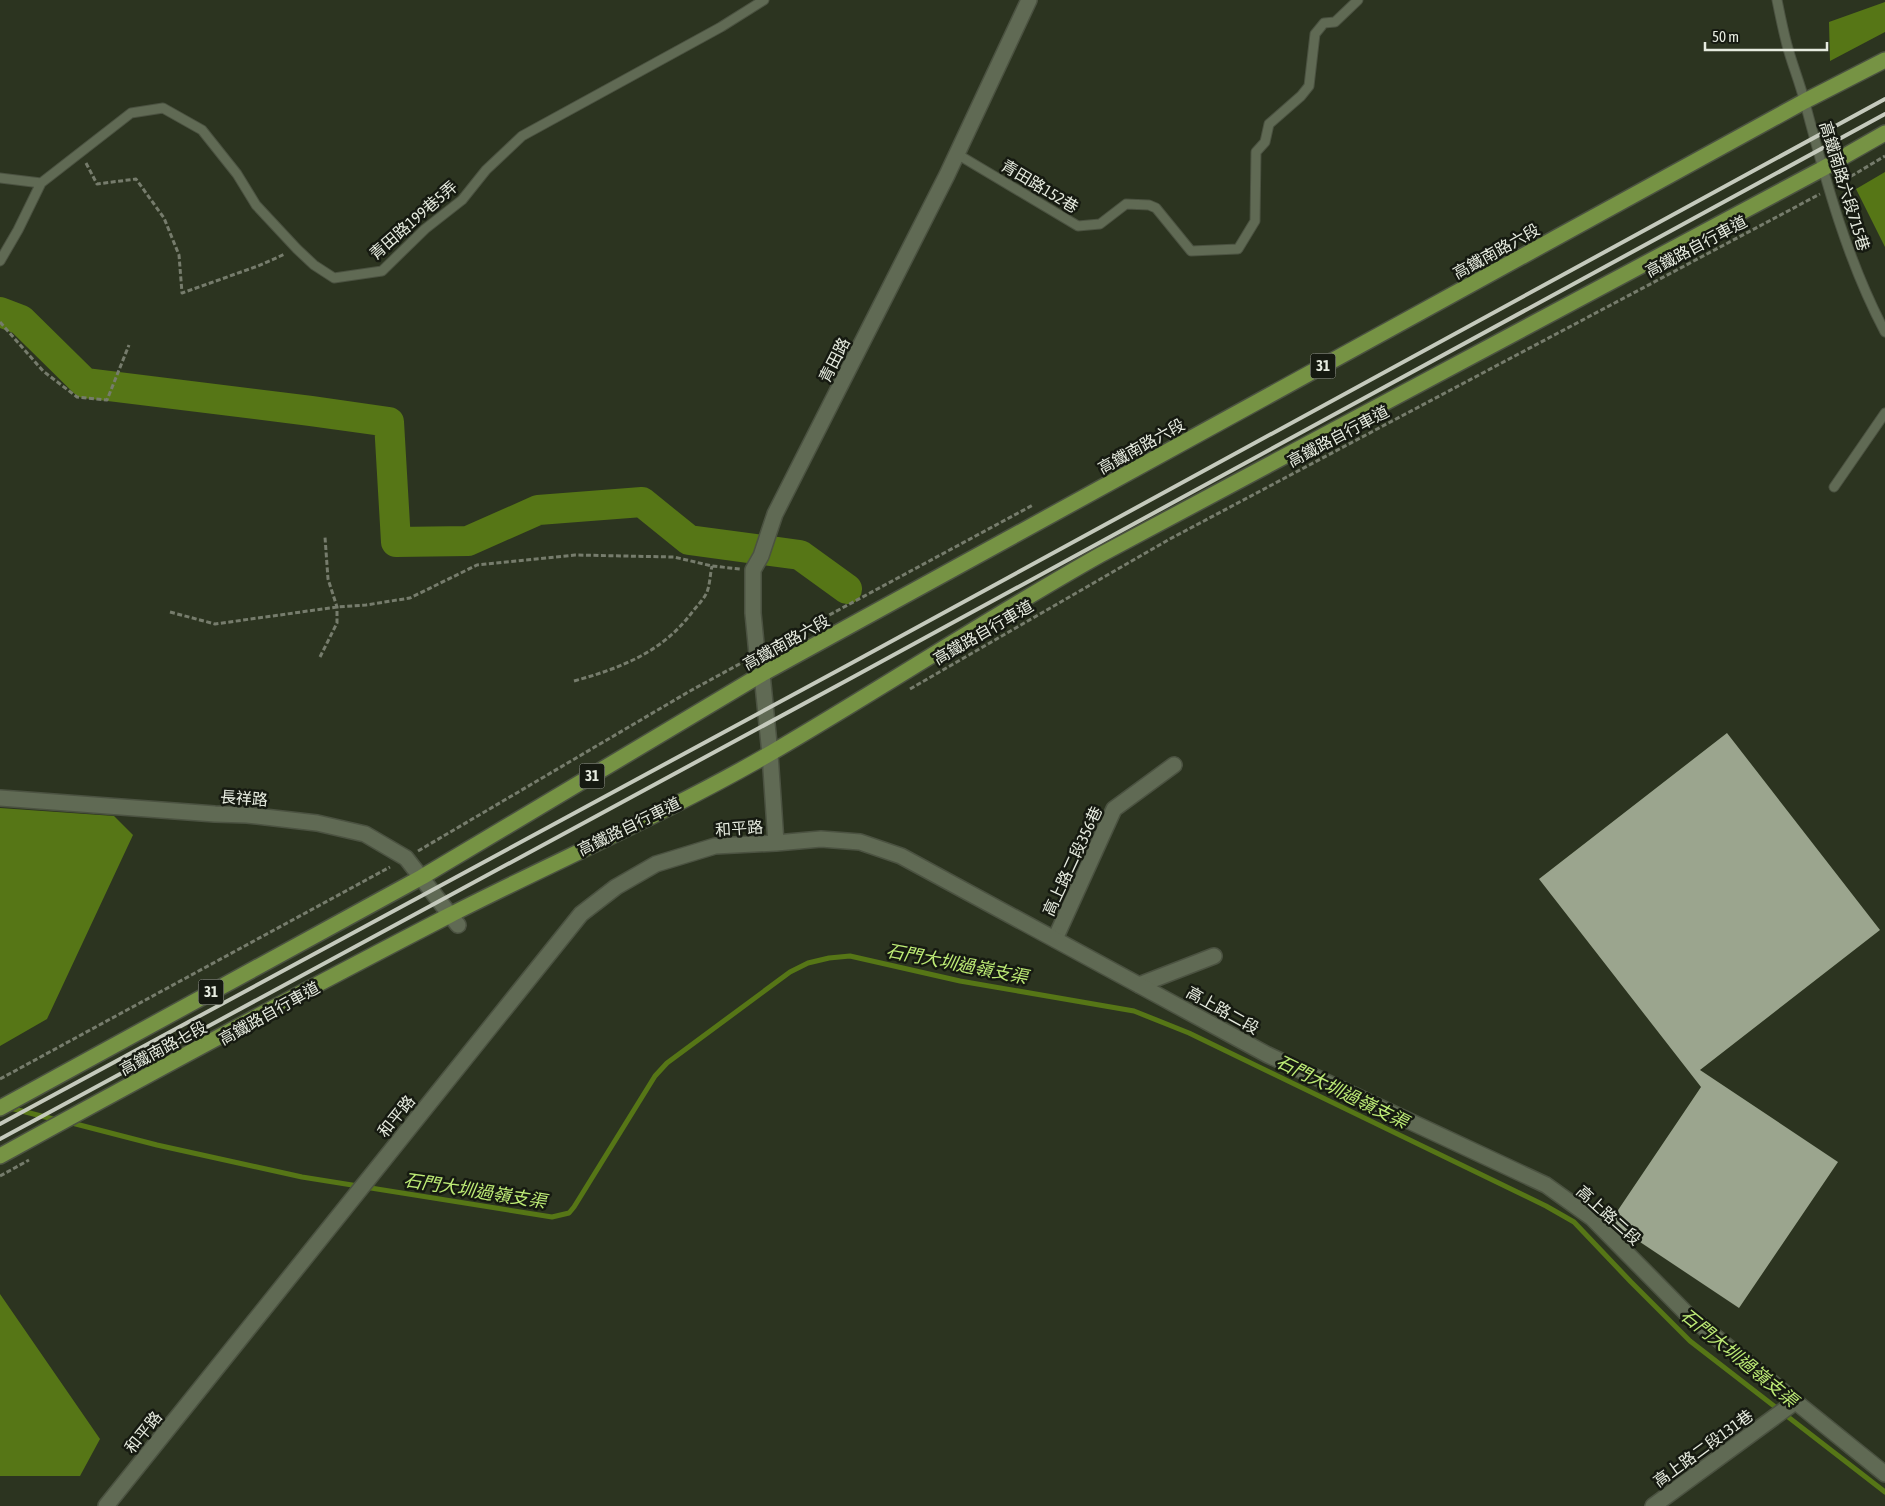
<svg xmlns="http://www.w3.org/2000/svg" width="1885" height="1506" viewBox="0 0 1885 1506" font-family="'Asap Condensed','Noto Sans TC',sans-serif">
<rect width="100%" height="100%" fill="#2c3420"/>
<path fill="#567616" d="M1885 2V32L1830 61 1829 22Z
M1885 172V247L1856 189Z
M0 808 114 816 133 835 47 1019 0 1046Z
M0 1294 100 1439 80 1476H0Z"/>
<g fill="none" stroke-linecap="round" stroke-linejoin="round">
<path stroke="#567616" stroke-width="5" d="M10 1108 57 1120
M68 1122 157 1145 302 1177 552 1217 569 1213 574 1207 655 1076 667 1063 790 972 808 963 829 958 850 956 960 981 1134 1011 1189 1033 1546 1206 1574 1222 1631 1282 1690 1341 1885 1492"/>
<path stroke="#567616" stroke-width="30" d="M0 312 21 320 85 383 311 411 389 422 396 542 468 541 538 510 642 502 689 540 800 555 847 589"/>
</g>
<path fill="#9ba58e" d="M1727 733 1880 930 1700 1070 1838 1162 1739 1308 1610 1222 1701 1087 1539 879Z"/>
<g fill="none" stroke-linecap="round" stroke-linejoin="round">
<g stroke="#4b5241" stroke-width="11">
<path id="lane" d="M1777 0C1780 15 1783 30 1787 45 1792 64 1800 83 1805 103 1826 182 1847 260 1885 332
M957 154 1078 226 1100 224 1126 204 1149 205 1156 208 1191 251 1238 249 1255 221 1256 152 1265 142 1269 124 1301 96 1309 86 1315 34 1324 23 1335 22 1358 0
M0 178 41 183
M0 261 18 230 41 183 131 113 163 108 202 130 237 174 256 205 297 249 314 265 334 278 382 271 425 229 462 200 486 170 522 136 721 27 764 0
M1834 487 1885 413"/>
</g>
<g stroke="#4b5241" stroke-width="18">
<path id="street" d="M1055 939 1114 809 1174 765
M1139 985 1214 956
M1653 1506 1795 1402"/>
</g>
<g stroke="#4b5241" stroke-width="18">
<path id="secondary" d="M0 798 215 814 247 815 317 823 365 834 406 858 458 925
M776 843 770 754 762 674 757 654 753 613V570L761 556 775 514 947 175 1029 0
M106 1506 581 914 616 887 656 864 715 846 776 843 821 839 860 842 901 856 1268 1055 1546 1185 1592 1218 1687 1314 1885 1474"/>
</g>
<g stroke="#4b5241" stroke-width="18">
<path id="primary" d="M0 1108 422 877 762 674 1805 101 1885 60
M0 1156C149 1074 299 993 450 915 556 861 667 813 771 753 881 689 988 618 1100 555L1822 169 1885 133"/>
</g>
<path stroke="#767c6c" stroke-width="3" stroke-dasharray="5 2.5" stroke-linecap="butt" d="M86 163 97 184 136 179 164 218 179 255 182 293 258 266 285 254
M1838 184 1885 156
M0 322 43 371 77 397 107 400 129 345
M170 612 215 624 337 607 366 605 410 598 477 565 575 555 674 557 712 566 740 569
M770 647 1033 505
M320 657 337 623V607L328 579 325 537
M574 681C621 668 663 652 693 611 698 605 704 599 707 592 710 584 710 575 712 566
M910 689 1168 540 1820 194
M418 851 690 691 745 661
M0 1079 390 867
M0 1176 29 1160"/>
<use href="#lane" stroke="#606a54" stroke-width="9"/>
<use href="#street" stroke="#606a54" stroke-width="15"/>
<use href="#secondary" stroke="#606a54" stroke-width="15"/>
<use href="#primary" stroke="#769344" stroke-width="15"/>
<path stroke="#c5cabd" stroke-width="4" d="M0 1124 848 665 1885 99
M0 1139 855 676 1885 114"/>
</g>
<g text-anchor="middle" stroke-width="5" stroke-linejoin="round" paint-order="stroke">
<g fill="#161a11" stroke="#a8aca1" stroke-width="1">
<rect x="1310.5" y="353.5" width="25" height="25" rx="4"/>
<rect x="579.5" y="763.5" width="25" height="25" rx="4"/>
<rect x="198.5" y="979.5" width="25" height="25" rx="4"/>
</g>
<g font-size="15" font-weight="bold" fill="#e6ebdf">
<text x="1323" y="371">31</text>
<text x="592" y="781">31</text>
<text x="211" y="997">31</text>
</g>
<g font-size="16" fill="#e6ebdf" stroke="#161a11">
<text transform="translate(1040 186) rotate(31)" y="6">青田路152巷</text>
<text transform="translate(1845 186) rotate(73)" y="6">高鐵南路六段715巷</text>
<text transform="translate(413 220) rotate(-41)" y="6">青田路199巷5弄</text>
<text transform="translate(1696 246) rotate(-28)" y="6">高鐵路自行車道</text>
<text transform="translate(1496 251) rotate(-29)" y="6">高鐵南路六段</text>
<text transform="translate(834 360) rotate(-63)" y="6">青田路</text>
<text transform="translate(1338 436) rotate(-28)" y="6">高鐵路自行車道</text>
<text transform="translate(1141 446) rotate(-29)" y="6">高鐵南路六段</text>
<text transform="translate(983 632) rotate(-30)" y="6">高鐵路自行車道</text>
<text transform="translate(786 642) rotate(-29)" y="6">高鐵南路六段</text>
<text transform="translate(244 798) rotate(4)" y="6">長祥路</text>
<text transform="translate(629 826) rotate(-26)" y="6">高鐵路自行車道</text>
<text transform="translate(739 828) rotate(-4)" y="6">和平路</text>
<text transform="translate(1072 861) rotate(-65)" y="6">高上路二段356巷</text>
<text transform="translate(1223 1010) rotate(29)" y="6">高上路二段</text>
<text transform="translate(269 1013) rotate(-29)" y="6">高鐵路自行車道</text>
<text transform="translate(163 1048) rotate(-28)" y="6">高鐵南路七段</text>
<text transform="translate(396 1116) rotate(-51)" y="6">和平路</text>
<text transform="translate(1609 1215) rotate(42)" y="6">高上路二段</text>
<text transform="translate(143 1432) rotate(-51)" y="6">和平路</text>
<text transform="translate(1703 1448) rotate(-36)" y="6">高上路二段131巷</text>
</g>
<g font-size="18" font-style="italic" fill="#beec76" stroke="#161a11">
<text transform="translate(957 964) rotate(11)" y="6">石門大圳過嶺支渠</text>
<text transform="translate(1342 1092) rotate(26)" y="6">石門大圳過嶺支渠</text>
<text transform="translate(475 1191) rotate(9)" y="6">石門大圳過嶺支渠</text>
<text transform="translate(1739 1358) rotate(39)" y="6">石門大圳過嶺支渠</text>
</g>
</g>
<path d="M1705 42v8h122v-8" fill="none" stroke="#e6ebdf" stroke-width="2.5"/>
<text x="1712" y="42" font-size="15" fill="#e6ebdf" stroke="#161a11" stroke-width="4" paint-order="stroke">50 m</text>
</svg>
